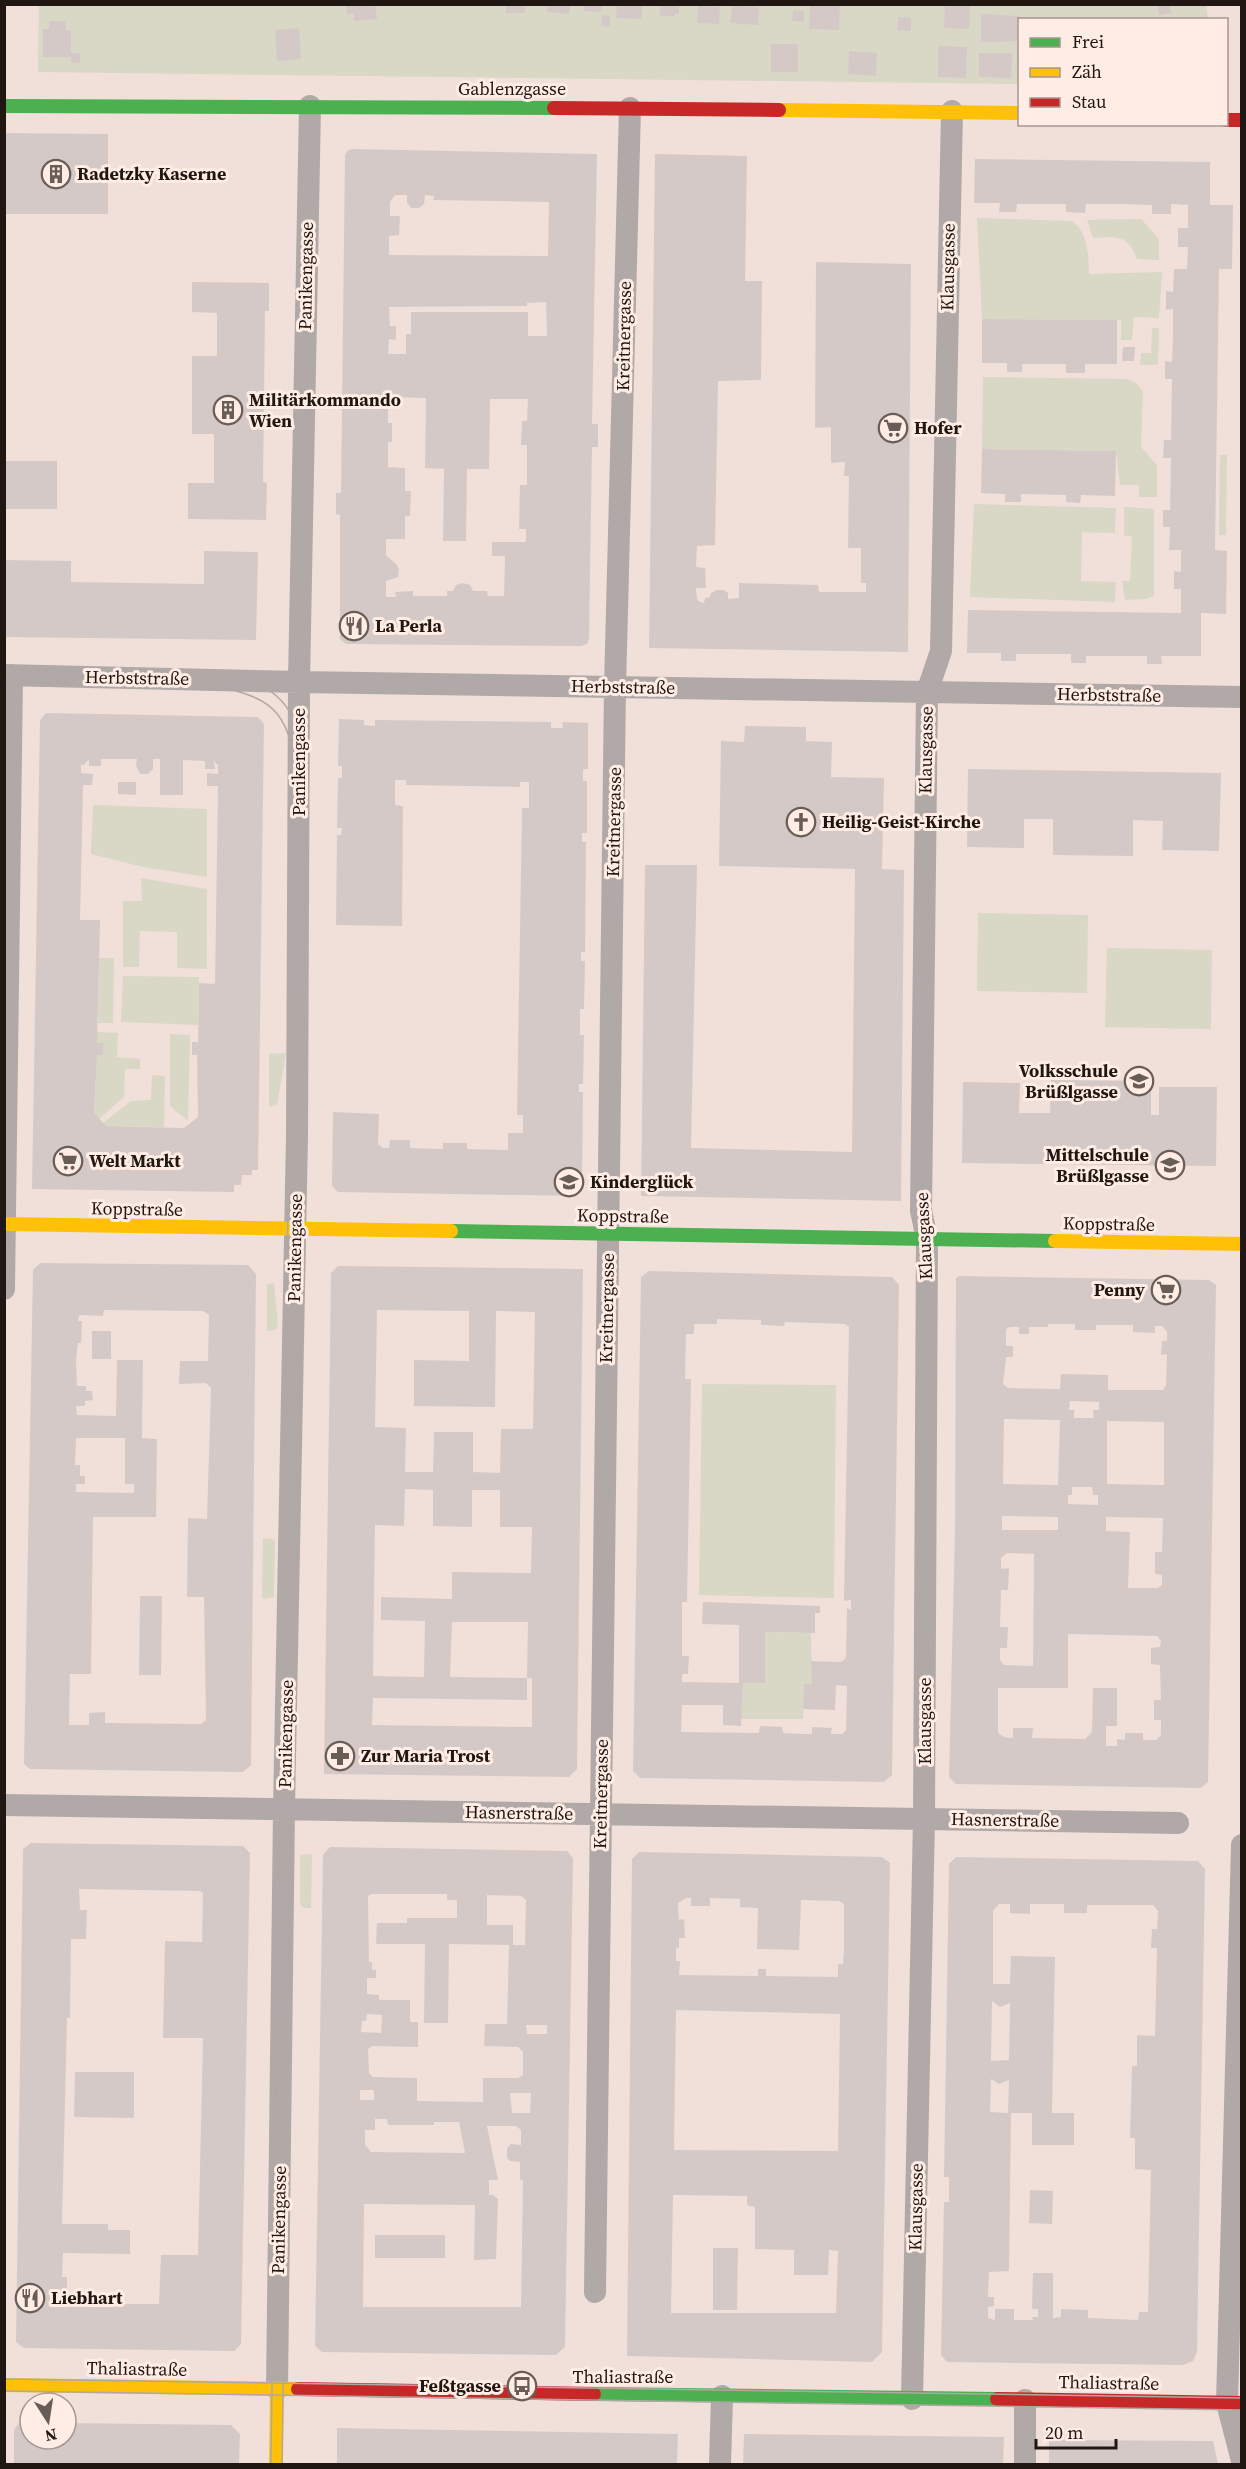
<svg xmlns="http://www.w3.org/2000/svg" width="1246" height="2469" viewBox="0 0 1246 2469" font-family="'Source Serif 4',serif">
<rect width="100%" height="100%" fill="#f0e0d9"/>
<path fill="#d9d7c5" d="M39 4H1206L1208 19 1020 20 1019 84 38 72Z
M977 218 1072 221C1089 234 1088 254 1089 274L1162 272 1159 318 1134 317 1132 340H1121V320L982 319Z
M1141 219 1159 239V260L1137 259C1128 234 1117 237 1093 238L1087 220Z
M1152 328H1159L1158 365H1140L1141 353H1151Z
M983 377 1127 379 1135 382 1143 391 1141 447 1157 465V497H1139V485H1120L1116 451 982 449Z
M1220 455H1227L1226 535H1219Z
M974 504 1116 508 1115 533 1082 532 1081 581 1116 582 1115 602 970 597Z
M1124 507 1154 509V596L1146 599 1125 600 1122 581H1130L1132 536H1124Z
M93 805 207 809V877L143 867 91 854Z
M141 878 207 889V969L177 968V932L140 931 139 967H123V901H142Z
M978 913 1088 915 1087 993 977 991Z
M1107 948 1212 950 1211 1029 1105 1027Z
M99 958H114L113 1023H98Z
M123 976 199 977 198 1025 121 1022Z
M97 1032 118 1033 117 1057 140 1059V1069H125L124 1097 99 1119 94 1113 97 1055H103L104 1043H97Z
M170 1034 190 1035 188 1121 170 1106Z
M286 1053 277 1105 269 1106V1054Z
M152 1075 165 1076 164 1127 106 1126 103 1123 131 1101 151 1100Z
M274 1283 278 1325 275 1330 267 1331V1284Z
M702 1384 836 1385 834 1598 699 1595Z
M263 1538 273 1539 275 1542 274 1597 262 1599Z
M765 1632 811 1633 812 1684 804 1685 803 1719H741L743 1683H765Z
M312 1854 311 1908H303L300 1904V1855Z"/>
<path fill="#d5c9c7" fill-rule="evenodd" d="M375 4 377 19 354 21V13L347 14 346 5Z
M506 4H525V13H506Z
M548 4H570L569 14 547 12Z
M584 4H602L601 12 584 11Z
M617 4H642V19L616 18Z
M660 4H679V14H675V16H660Z
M810 4H840L839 30 809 29Z
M732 5 759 7 758 25 730 23Z
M945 5H970L969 29 944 28Z
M1170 5 1171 13 1159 15 1158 6Z
M698 6 720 7 719 24 697 23Z
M793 10 804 11V22L792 21Z
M981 14 1020 16 1019 41 981 42Z
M602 15 610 16V27L601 26Z
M898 17 911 18V31L897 30Z
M49 21H66V30H71V53H80V63H71V57H43V29H49Z
M299 28 301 59 277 61 275 30Z
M771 44H798V72H771Z
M938 46 967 47 966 78 938 77Z
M849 51 877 53 876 76 848 74Z
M979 53H1012L1011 78 979 77Z
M4 133 108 134V214H4Z
M354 149 597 154 592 424H598V447H592L589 638 587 644 581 646 346 644 340 639V515L336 514V493H341L345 155 348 150ZM395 195H407V202L411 208H419L424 204 425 195 434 196 433 200 549 202 548 256 389 255V236L399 235 400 216H390V202ZM546 302 547 336H528V312H411V334H406V354H388L389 339 396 340V326H390L389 307 527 306V303ZM388 397 426 398 425 468 444 469 443 541H466L467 469H489L490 399H528L527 421H522L521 445H527V485H520L519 529H526V542H492V556H505L504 596H488L487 591H473L470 585 463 583 456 585 453 591H447V596H413V591L395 592 396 597H386V581L398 577 399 570 397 565 386 555V539H405V516H410L411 491H405V468L388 467V442H392V423H388Z
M655 154 747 156 745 281H762L761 380 718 381 715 545 697 546 696 567 705 568 706 588H696L697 599 700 602 704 603 705 598 710 597 711 593 717 590H724L728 593V599L739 598V583L818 585 819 592H866V583H861V548H848L849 476H844L845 462 831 463V427L815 428 816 262 911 264 908 652 649 648Z
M975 159 1210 162V205H1233L1232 269H1219L1215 550 1227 551 1226 614 1201 613V656H1161L1162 664H1147V656H1086V663H1071V654H1016V661H1001V653H967L968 610 1181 613V589H1174V571L1181 572V550H1169L1170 527H1163V510H1170L1171 458H1163L1164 440H1171L1172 379H1165V361L1172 362 1173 339V309L1166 310V291L1173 292 1174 269H1187L1188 247H1178V228H1188V205L1171 204V214H1152V205L1119 204H1086L1085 213 1066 212V204H1017L1016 212H999L1000 203H974Z
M192 282 269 283V311H265L263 482 267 483 266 520 188 519V483H214V434H192V356H217V313L192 312Z
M982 319 1117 320V364H1085V373H1066V364H1022V372H1007V363H982Z
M1123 347H1135L1134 361H1122Z
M982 449 1116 451 1115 496 1081 495 1080 503 1066 502V495L1021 494V502H1005V494L981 493Z
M4 461H57V509H4Z
M204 551 258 552 256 640 4 637V560L71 561V582L204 584Z
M46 713 258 717 264 724 258 1170H252V1175H242L241 1185H234V1192L32 1189 40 720ZM89 759V766H101V759H137L136 766 140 774H148L153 769V759H160V795H183V760L205 761V769H215L214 761 218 765V774L207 773V786H218L215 984 199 983 198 1042H192V1055H197L198 1117 184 1128 106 1126 94 1113 97 1055H103L104 1043H97L100 920H80L83 785H92L93 774 81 773V765H84Z
M339 719 364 720V725L375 726V720L551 722V728H563L562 722 588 723V769H583V781H587V833H582V842H586L585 952H581V961H585L584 1009H580V1035H584L583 1084H579V1092H583L582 1190 575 1196 338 1192 332 1186 333 1112 379 1114 378 1144 383 1148H389L390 1140H410V1148L443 1149V1143H467V1149L508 1150V1133H523V1115H517L522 808H529V782H520V787L406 785V780H395V805L403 806 402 926 336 925 337 835H341L342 828H337L338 778H342V766H338Z
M745 726 806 727V741L832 742 831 777 884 778 882 869 904 870 901 1201 641 1196 645 865H697L691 1148 852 1152 855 869 719 866 721 741 744 742Z
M968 769 1221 773 1219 851 1162 850 1163 821 1133 820V856L1053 855V819H1024V848L967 847Z
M118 782H136V795L118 794Z
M1051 1080 1151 1081V1115H1159V1087H1217L1216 1166 962 1163 963 1082 1020 1083 1019 1113H1050Z
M40 1263 248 1265 256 1274 251 1765 243 1772 30 1769 24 1764 33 1270ZM104 1310 203 1311 209 1315 208 1361H180L179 1384 206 1383 211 1388 207 1519 188 1518 187 1597H204L206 1720 201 1724 105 1723V1712L89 1713V1725H69L70 1674H91L93 1517H156L157 1439 142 1438 143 1360H117L116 1416 77 1415 76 1406H85V1401L93 1400 92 1391H86V1386H77L76 1359 78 1343H81L82 1321H78L79 1315 103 1316ZM76 1438H125V1484H134V1493L76 1492V1484H85V1476H80V1465H75Z
M338 1266 583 1269 577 1769 569 1777 324 1774 331 1273ZM377 1310 469 1311V1361L414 1360V1406L495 1407 496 1311 535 1312 533 1429H501L500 1473 473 1472V1432H434L433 1472H405L406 1428 375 1427ZM405 1489 433 1490V1526L472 1527V1490H500V1527H532L531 1573 452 1572V1599L381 1597V1620L425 1621 424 1677 373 1676 375 1525 404 1526ZM452 1622H528L527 1678H532V1727L372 1725 373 1698 527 1700V1678L450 1677Z
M649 1271 892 1277 899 1285 892 1775 884 1782 640 1778 633 1771 641 1277ZM717 1319 761 1320V1325L784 1326 785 1322 845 1324 849 1327 844 1601 851 1600V1610L847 1608 846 1658 841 1662 811 1661 812 1684H804L803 1709 835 1710 836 1685 847 1686 846 1730 842 1734H831L832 1728 812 1727V1734H803L783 1733 782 1727 760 1726 759 1733 681 1732 682 1705H723V1725L741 1726 743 1683H765V1632L815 1633V1613H820V1606L703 1602 702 1624 739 1625V1683L682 1682V1674H688L689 1656H682V1602H687L691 1379H685L686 1334H694V1324H717Z
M960 1276 1209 1280 1216 1285 1208 1782 1201 1788 956 1784 949 1777 955 1529 956 1278ZM1048 1324H1075V1330H1096V1325H1133V1332L1155 1333V1326H1162L1167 1332V1341H1162L1161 1355 1167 1354 1166 1385 1163 1390H1108V1375L1061 1374 1060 1389 1008 1388 1003 1384 1006 1357H1013V1346H1006V1329L1010 1327H1019V1334H1029V1327H1048ZM1070 1401 1099 1402V1410H1093L1094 1418H1074V1410H1069ZM1004 1419 1060 1420 1058 1485 1003 1484ZM1107 1421 1164 1422V1485L1107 1484ZM1072 1487H1092L1093 1495H1098V1505L1068 1504V1495H1072ZM1002 1516 1058 1517V1530H1002ZM1106 1517 1163 1518 1162 1552H1155V1574L1162 1575V1585L1157 1588H1128L1130 1532 1106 1531ZM1007 1553 1034 1554 1033 1666 1004 1665 1000 1660V1648H1007L1008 1627H1000L1001 1590H1008L1009 1568 1001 1569V1558ZM1068 1634 1157 1636 1161 1641 1160 1647 1151 1648V1664L1160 1665 1161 1700H1154V1720H1161V1735L1156 1740H1143V1733H1125V1740L1117 1739V1746H1106V1726H1117V1688H1093L1092 1732 1085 1739 1032 1738 1033 1728H1013V1738L1004 1737 998 1733V1688H1068Z
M92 1331H111V1359H92Z
M140 1596H162L161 1675H139Z
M31 1843 243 1846 250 1853 241 2344 234 2351 24 2348 16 2342 23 1849ZM79 1889 200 1891 203 1893 202 1942 165 1941 163 2038H203L198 2255H161L159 2304H68L62 2298H67V2277H62L63 2253 130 2254V2230H108V2224H62L67 2018H70L71 1939H86L87 1910H80Z
M330 1847 567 1851 573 1858 565 2347 556 2355 322 2352 315 2346 323 1855ZM372 1894H447V1900H457V1918H407V1923H377L376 1944H425L424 2023H448L449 1944 509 1945 507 2024H485L484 2046 518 2047 523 2052V2075L518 2078H483V2102L417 2101V2078L373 2077 369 2073 368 2049 373 2046 418 2047V2022H410V2000H379V1995L367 1994V1978H376V1970H372V1962H369L368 1896ZM487 1895 521 1896 526 1900 525 1945H513V1925H487ZM367 2014 382 2015 381 2033 361 2032 362 2021H366ZM526 2025H547V2034H527ZM360 2090H374V2100H360ZM510 2093H531L530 2113H512ZM375 2119H387L388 2125H434V2122H459L465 2153 371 2152 365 2145V2130H375ZM487 2126H516L521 2130V2145L511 2144 507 2148V2158L510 2161 520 2162V2180H523L521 2307H363L364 2204 475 2205 474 2260 496 2259 498 2199 493 2195H489V2180H498Z
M639 1852 882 1857 890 1863 882 2352 872 2362 627 2356 632 1859ZM686 1898H691V1906H710V1898L740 1899V1907L758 1908 757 1949 799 1950 801 1900 839 1901 844 1904V1952L843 1964H838V1977L766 1976V1969H758V1976L679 1975 680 1961H676V1948H679V1938H685L684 1919 679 1920 678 1903ZM676 2010 840 2014 838 2151 674 2150ZM673 2195 747 2196V2205L755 2207V2249L794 2250V2275H828L829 2250 838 2251 836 2313H671Z
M956 1857 1198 1861 1205 1869 1197 2352 1193 2361 1183 2365 947 2362 941 2355 944 2202H949V2177H944L949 1864ZM999 1904H1010V1913L1030 1914V1904H1064V1913H1087V1905H1153L1158 1911 1157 1929H1152L1151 1948H1157L1155 2036 1137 2035V2066H1132L1130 2138H1135V2169L1151 2170 1148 2312H1139L1138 2320 1088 2318V2310L1061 2309V2317L1053 2318V2273H1033L1032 2309H1038V2317H1032L1033 2320H1014V2309H995V2320L988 2318V2307L994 2306V2297H988L989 2272 1009 2271 1011 2113H1032V2145H1074V2113H1052L1055 1957 1011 1956 1010 1984H993V1911ZM992 2001 1000 2007 1010 2003 1009 2060 991 2061ZM991 2079 999 2084 1009 2080 1008 2113 990 2112Z
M75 2072H134V2118L74 2117Z
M1030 2190 1053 2191 1052 2224 1029 2223Z
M375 2235H445V2258H375Z
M713 2248H738L737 2310H713Z
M21 2420 30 2421V2439H66V2423L231 2425 240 2434 239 2464H14V2430Z
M337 2428 678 2434 677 2464H337Z
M744 2434 1004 2437 1003 2464H743Z
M1049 2440 1213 2441 1218 2464H1049Z"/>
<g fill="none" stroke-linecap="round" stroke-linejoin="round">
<path stroke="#b1a9a7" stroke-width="22" d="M4 675 299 682 1242 697
M4 1289 12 675
M4 1805 1178 1823
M1242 1845 1227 2403 1242 2461
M595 2292 615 687 630 108
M277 2389 284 1809 297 1135 299 682 310 106
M912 2399 924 1819 927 1238 921 1211 927 692 941 651 952 111
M1025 2400V2464
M720 2464 722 2396"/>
<path stroke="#4caf50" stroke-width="14" d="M4 106 554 108
M451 1231 1055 1241
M594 2394 997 2399"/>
<path stroke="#ffc107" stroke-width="14" d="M779 110 1020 113
M4 1224 451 1231
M1055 1241 1242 1244
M4 2385 298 2389
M276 2464 277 2389"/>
<path stroke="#c62828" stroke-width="14" d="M554 108 779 110
M1226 120H1242
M298 2389 594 2394
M997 2399 1242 2403"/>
<path stroke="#b1a8a4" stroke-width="1.5" d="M4 670 213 673C279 679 300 710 307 772L300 1258V1470L293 1652 282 2464
M4 682 212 685C261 696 286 704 294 758L271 2464
M4 2379 1242 2398
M4 2391 1242 2410"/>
</g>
<defs>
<g id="building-ring" transform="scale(1.5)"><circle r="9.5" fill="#ffece4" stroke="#695d58" stroke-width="1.5"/><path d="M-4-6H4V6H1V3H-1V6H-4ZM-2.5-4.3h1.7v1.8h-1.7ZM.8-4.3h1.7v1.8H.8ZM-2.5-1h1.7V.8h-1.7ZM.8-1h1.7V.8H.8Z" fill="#695d58"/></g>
<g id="supermarket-ring" transform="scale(1.5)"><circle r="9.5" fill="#ffece4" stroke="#695d58" stroke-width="1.5"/><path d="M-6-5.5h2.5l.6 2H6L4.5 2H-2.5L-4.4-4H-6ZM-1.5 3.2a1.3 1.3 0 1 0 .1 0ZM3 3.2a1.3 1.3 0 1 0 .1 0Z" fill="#695d58"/></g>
<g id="restaurant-ring" transform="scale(1.5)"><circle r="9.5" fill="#ffece4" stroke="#695d58" stroke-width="1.5"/><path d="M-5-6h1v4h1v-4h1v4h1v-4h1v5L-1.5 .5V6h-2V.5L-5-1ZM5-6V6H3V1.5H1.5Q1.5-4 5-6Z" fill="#695d58"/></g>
<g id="church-ring" transform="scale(1.5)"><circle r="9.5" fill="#ffece4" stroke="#695d58" stroke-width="1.5"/><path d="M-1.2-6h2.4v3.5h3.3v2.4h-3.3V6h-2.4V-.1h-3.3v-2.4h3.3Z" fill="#695d58"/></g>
<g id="school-ring" transform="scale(1.5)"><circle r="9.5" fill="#ffece4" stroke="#695d58" stroke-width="1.5"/><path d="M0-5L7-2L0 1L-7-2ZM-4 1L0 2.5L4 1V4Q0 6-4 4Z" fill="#695d58"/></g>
<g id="pharmacy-ring" transform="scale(1.5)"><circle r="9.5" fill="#ffece4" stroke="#695d58" stroke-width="1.5"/><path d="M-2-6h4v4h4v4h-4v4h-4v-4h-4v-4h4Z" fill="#695d58"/></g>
<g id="bus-ring" transform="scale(1.5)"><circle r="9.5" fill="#ffece4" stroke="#695d58" stroke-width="1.5"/><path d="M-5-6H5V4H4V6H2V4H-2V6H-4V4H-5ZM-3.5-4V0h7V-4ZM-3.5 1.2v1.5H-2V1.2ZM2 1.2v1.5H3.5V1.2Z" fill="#695d58"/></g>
</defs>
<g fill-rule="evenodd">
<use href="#building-ring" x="56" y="174"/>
<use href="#building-ring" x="228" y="410"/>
<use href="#supermarket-ring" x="893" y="428"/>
<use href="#restaurant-ring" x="354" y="626"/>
<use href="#church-ring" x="801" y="822"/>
<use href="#school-ring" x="1139" y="1081"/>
<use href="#supermarket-ring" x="68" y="1161"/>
<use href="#school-ring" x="1170" y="1165"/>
<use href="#school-ring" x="569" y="1182"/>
<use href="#supermarket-ring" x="1166" y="1290"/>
<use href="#pharmacy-ring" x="340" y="1756"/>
<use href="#restaurant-ring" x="30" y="2298"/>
<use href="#bus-ring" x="522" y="2386"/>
</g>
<g text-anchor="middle" stroke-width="6" stroke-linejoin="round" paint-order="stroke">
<g font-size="18" fill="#211712" stroke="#ffece4">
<text x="512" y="95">Gablenzgasse</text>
<text transform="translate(948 267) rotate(-89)" y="6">Klausgasse</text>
<text transform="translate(306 276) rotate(-89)" y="6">Panikengasse</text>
<text transform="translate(624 336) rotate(-89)" y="6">Kreitnergasse</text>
<text transform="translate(137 678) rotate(1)" y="6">Herbststraße</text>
<text transform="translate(623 687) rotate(1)" y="6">Herbststraße</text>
<text transform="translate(1109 695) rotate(1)" y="6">Herbststraße</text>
<text transform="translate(926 750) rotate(-89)" y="6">Klausgasse</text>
<text transform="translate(299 762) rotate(-90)" y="6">Panikengasse</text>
<text transform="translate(614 822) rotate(-89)" y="6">Kreitnergasse</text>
<text transform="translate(137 1209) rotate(1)" y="6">Koppstraße</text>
<text transform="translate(623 1216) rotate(1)" y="6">Koppstraße</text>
<text transform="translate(1109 1224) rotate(1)" y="6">Koppstraße</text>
<text transform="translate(924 1236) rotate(-93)" y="6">Klausgasse</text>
<text transform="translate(295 1248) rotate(-89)" y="6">Panikengasse</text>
<text transform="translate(607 1308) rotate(-89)" y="6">Kreitnergasse</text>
<text transform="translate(925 1721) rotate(-90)" y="6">Klausgasse</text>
<text transform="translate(286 1734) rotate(-89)" y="6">Panikengasse</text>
<text transform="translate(601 1794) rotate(-89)" y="6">Kreitnergasse</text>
<text transform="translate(519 1813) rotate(1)" y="6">Hasnerstraße</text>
<text transform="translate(1005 1820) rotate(1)" y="6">Hasnerstraße</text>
<text transform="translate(916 2207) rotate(-89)" y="6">Klausgasse</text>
<text transform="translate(279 2220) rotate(-89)" y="6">Panikengasse</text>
<text transform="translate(137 2369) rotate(1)" y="6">Thaliastraße</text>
<text x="623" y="2383">Thaliastraße</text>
<text transform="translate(1109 2383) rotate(1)" y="6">Thaliastraße</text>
</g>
<g font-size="18" font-weight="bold" fill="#211712" stroke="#ffece4" text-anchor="start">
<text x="77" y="180">Radetzky Kaserne</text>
<text x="249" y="406">Militärkommando<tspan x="249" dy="21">Wien</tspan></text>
<text x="914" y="434">Hofer</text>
<text x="375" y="632">La Perla</text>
<text x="822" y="828">Heilig-Geist-Kirche</text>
<text x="1118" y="1077" text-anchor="end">Volksschule<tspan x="1118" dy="21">Brüßlgasse</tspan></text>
<text x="1149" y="1161" text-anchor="end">Mittelschule<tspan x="1149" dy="21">Brüßlgasse</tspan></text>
<text x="89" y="1167">Welt Markt</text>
<text x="590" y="1188">Kinderglück</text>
<text x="1145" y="1296" text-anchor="end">Penny</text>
<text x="361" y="1762">Zur Maria Trost</text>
<text x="51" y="2304">Liebhart</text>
<text x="501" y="2392" text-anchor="end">Feßtgasse</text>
</g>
</g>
<rect width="1246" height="2469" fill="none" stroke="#211712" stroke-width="12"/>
<rect x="1018" y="18" width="210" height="108" fill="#ffece4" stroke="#a69790" stroke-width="1.5"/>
<rect x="1030" y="38" width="30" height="9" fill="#4caf50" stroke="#a69790" stroke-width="1.5"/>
<text x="1072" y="48" font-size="18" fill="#211712">Frei</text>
<rect x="1030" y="68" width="30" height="9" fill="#ffc107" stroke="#a69790" stroke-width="1.5"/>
<text x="1072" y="78" font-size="18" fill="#211712">Zäh</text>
<rect x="1030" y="98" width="30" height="9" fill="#c62828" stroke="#a69790" stroke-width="1.5"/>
<text x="1072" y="108" font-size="18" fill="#211712">Stau</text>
<g transform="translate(48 2421) rotate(168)"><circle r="28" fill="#ffece4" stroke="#a69790" stroke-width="1.5"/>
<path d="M0-4.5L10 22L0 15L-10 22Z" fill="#695d58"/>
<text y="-9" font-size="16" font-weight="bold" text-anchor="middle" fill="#211712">N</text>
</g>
<path d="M1036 2439v9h80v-9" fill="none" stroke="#211712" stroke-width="3"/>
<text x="1045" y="2439" font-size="18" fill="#211712" stroke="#ffece4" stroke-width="4.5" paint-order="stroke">20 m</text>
</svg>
